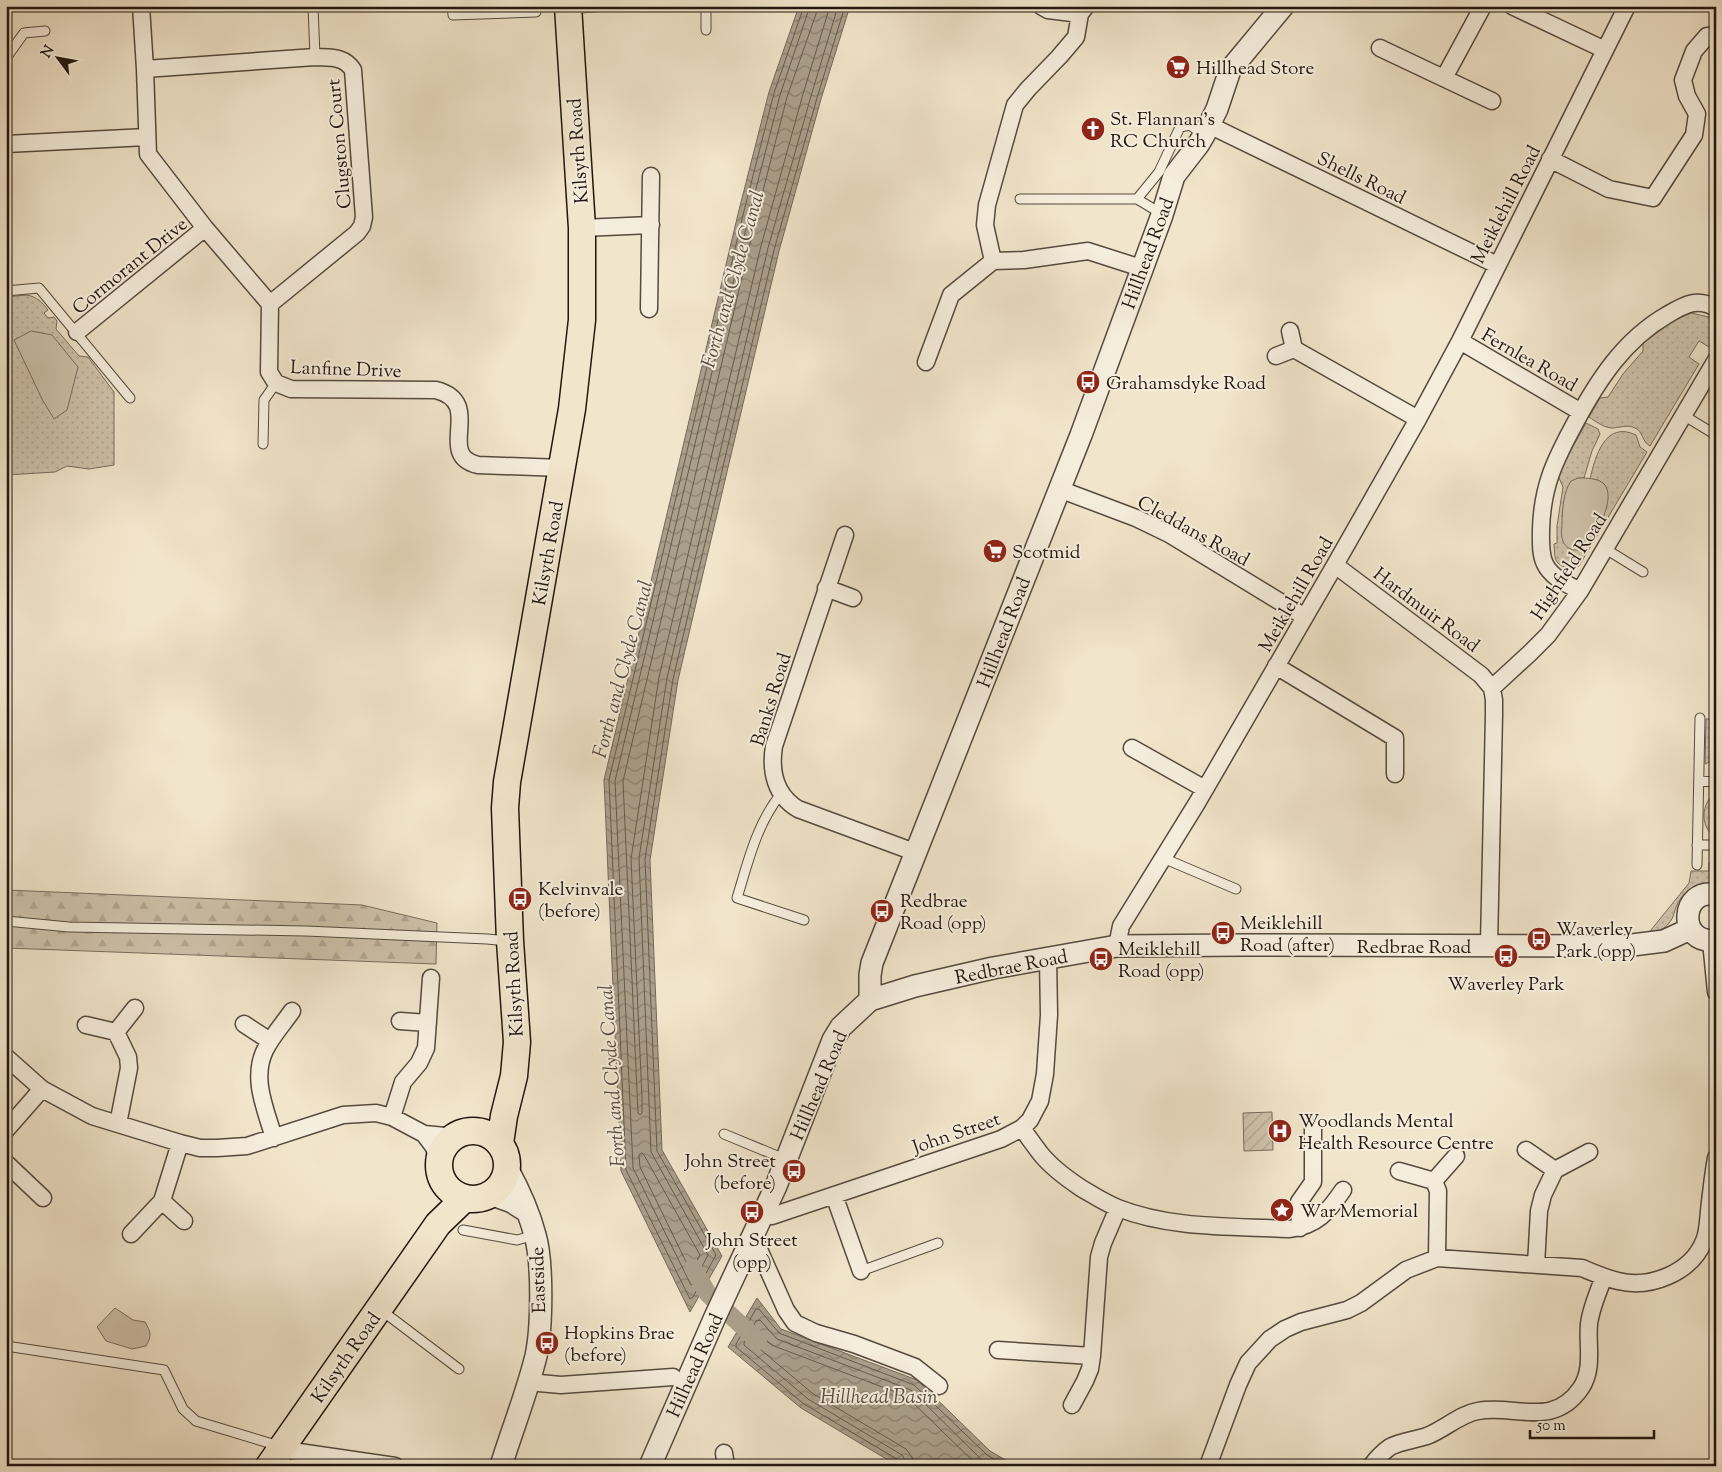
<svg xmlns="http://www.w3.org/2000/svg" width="1722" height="1472" viewBox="0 0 1722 1472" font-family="'Sorts Mill Goudy',serif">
<defs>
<pattern id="grass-dots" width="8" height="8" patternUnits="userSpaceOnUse" patternTransform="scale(1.25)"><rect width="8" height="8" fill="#cec2ab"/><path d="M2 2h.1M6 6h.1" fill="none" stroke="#b1a692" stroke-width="1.8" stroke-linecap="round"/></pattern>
<pattern id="forest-firs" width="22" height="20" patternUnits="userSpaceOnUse" patternTransform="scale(1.25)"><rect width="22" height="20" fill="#cec2ab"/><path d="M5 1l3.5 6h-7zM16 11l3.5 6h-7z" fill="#b1a692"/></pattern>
<pattern id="garden-furrows" width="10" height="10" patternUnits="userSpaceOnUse" patternTransform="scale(1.25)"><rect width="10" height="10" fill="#cec2ab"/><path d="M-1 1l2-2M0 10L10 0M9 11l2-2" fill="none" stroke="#b1a692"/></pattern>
<pattern id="water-waves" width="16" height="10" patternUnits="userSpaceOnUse" patternTransform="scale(1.25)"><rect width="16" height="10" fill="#aa9f8b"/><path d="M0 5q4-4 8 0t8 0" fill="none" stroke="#8a8170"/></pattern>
</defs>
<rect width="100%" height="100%" fill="#f1e5cb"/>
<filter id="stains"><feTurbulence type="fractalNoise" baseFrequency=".004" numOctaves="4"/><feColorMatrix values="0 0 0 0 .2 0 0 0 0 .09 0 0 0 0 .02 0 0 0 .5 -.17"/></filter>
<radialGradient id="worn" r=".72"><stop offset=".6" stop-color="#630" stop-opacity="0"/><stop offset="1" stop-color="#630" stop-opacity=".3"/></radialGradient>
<path fill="url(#grass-dots)" stroke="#786c5e" d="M27 295C37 297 42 302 48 310L44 313 48 318 54 317 57 321 56 329 79 356 88 357 114 392V465L89 469 67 466 55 472 6 475V297Z
M1691 313 1713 318V320L1716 323V336L1709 347 1699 341 1689 357 1699 364 1650 446C1642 442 1643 431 1635 428 1627 424 1620 428 1611 428 1603 427 1595 421 1589 417L1600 398 1608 397 1623 374 1643 351V343L1673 321Z
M1586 423 1598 429 1600 434 1592 451 1584 478C1563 477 1565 503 1562 517L1605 485 1598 480 1590 479C1595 457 1605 420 1636 435L1640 447 1647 452 1579 566 1570 570C1554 563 1555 561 1554 544L1557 543V526L1563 487 1559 478 1562 466Z
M1714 662 1716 664V759L1705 764 1706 719H1713Z
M1716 793V837C1699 829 1701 801 1716 793Z
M1716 857V884C1700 881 1683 890 1677 905 1674 911 1674 918 1669 923 1665 929 1658 931 1652 933L1651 930 1689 883 1691 871H1709V863Z"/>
<path fill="url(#forest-firs)" stroke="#786c5e" d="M6 890 362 905 437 923 436 964 6 948Z"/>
<path fill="#cec2ab" stroke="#786c5e" d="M31 331 52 335 78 367 67 410 54 419 42 399 14 340Z
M1578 478C1586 478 1598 478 1604 484 1617 497 1596 537 1585 547 1578 553 1566 550 1563 541 1561 536 1561 531 1562 526 1562 513 1563 492 1571 481Z
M115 1308 133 1320 145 1322C151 1332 152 1336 146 1346L132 1349 106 1341 97 1327Z"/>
<path fill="url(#garden-furrows)" stroke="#786c5e" d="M1272 1112 1273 1150 1244 1151 1243 1113Z"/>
<path fill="url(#water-waves)" stroke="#73685a" d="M799 6H850L821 99 779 251 678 680 650 860 662 1150 722 1256 690 1312 621 1171 604 780 738 214 769 92Z
M757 1298 781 1329 917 1380 990 1451 1016 1466H898L801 1408 728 1347Z"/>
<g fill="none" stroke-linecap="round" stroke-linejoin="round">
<path stroke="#665a4e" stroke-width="1" d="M804 6 774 93 743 215 609 780 626 1170 690 1299 693 1297 716 1255 657 1151 645 859 673 679 774 250 817 98 845 6
M810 6 780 95 749 216 615 781 633 1168 691 1285 693 1284 708 1255 651 1152 639 858 667 678 768 248 811 96 838 6
M817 6 816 14 787 97 756 218 623 781 638 1113 640 1115 642 1113V1097L631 859 659 677 761 246 803 94 830 6
M642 1153 644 1155 700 1255 692 1269 689 1268 640 1167 639 1155Z
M900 1466 897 1459 804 1404 736 1347V1344L756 1309H759L779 1333 914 1385 987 1455 1005 1466
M906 1466 905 1460 902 1455 808 1399 744 1345V1343L756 1321 760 1320 777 1339 911 1390 982 1460 993 1466
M914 1466 912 1457 906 1449 812 1393 754 1344 753 1341 757 1334 761 1333 768 1342 774 1346 906 1396 978 1466"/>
<path stroke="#aa9f8b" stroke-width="18" d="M693 1268 708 1294 758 1341"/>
<g stroke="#554a3f" stroke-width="11">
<path id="service" d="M313 6 315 57
M452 6 453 15 536 12
M706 6V30
M571 9 603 6
M6 58 24 33 45 31
M1020 199H1137L1162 214
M1137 199 1159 172 1180 127 1190 125 1204 135
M6 291 39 288 130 398
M1683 415 1716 435
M263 444 264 400 276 383
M1604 548 1643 572
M1699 781 1716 782
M781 794C757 823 748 862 737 898L804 920
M1697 845H1716
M1163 858 1236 889
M1697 865 1700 718
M6 921 69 927 306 931 487 939 508 941
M724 1134 787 1160
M463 1230 517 1240 535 1235
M861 1271 938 1243
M381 1310 459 1369
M6 1346 164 1370 183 1409 196 1421 279 1446"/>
</g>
<g stroke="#554a3f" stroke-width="19">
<path id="minor" d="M141 6 145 69
M1041 6 1048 10 1080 14
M1512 6 1605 50
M1380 48 1492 101
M1444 78 1483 6
M1209 125 1497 265
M6 144 147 137
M1550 159 1609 189 1653 198 1694 135 1697 114 1687 96 1683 80 1694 51 1707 36 1716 37
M582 228 651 225
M993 261 985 225 987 205 1015 105 1028 89 1059 57 1076 37 1080 14 1086 6
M270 304 357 233 362 226 364 217 353 70C344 56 331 58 315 57L145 69 148 154 205 228 270 304 269 372 276 383 291 389 436 390C486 403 434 455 478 465L562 468
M649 309 651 176
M77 332 205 228
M1460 341 1581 412
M1294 349 1418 419
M1276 356 1294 349 1290 331
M926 362 951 295 993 261 1024 260 1088 251 1141 268
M1059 489 1136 518 1169 534 1305 617
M845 535 774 746C770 771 775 795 798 809L917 853
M1335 565 1481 675 1492 688
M826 588 853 598
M1580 591C1567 584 1551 577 1545 564 1540 554 1541 541 1541 530 1542 486 1555 460 1575 423 1598 380 1624 340 1667 315 1684 305 1697 297 1716 308
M1276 666 1395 738V774
M1132 748 1205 789
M1711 941 1716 992
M1489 945 1494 715V700L1492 688 1530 653 1548 635 1580 591 1716 360
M1117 946 1121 926 1197 803 1335 565 1418 419 1460 341 1627 6
M400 1021 428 1023
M244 1024 270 1041
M86 1025 116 1032
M6 1057 42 1089 92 1116 180 1143 200 1148H217L247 1146 343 1115 376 1113 392 1117 424 1134 433 1146 439 1159
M392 1117 403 1082 419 1063 426 1048 431 978
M118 1124 129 1068 128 1057 116 1032 135 1008
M1022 1128C1028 1137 1034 1145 1040 1153 1051 1167 1066 1178 1081 1188 1093 1195 1105 1203 1118 1208 1171 1229 1233 1226 1289 1229 1317 1226 1328 1212 1343 1190
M6 1130 42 1089
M424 1134 445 1136 456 1135
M274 1138C266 1110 251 1079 265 1050 272 1036 283 1024 292 1011
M1526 1150 1555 1170 1543 1195 1539 1211 1536 1265
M6 1163 43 1198
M1555 1170 1589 1152
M1399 1171 1434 1181 1438 1191 1437 1258
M1434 1181 1456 1156
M834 1195 861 1271
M162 1201 184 1221
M765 1212 772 1216 1001 1139 1022 1128 1030 1120 1040 1101 1045 1074 1049 1015 1048 958
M1300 1228 1299 1202 1313 1182V1129
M131 1234 162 1201 180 1143
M753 1236 786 1310 795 1323 816 1333 854 1344 915 1367 939 1386
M998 1350 1092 1356
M528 1382 561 1385 673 1377
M1072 1405 1085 1381 1090 1369 1092 1356 1099 1257 1103 1243 1118 1208
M282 1447 292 1451 395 1466
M724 1453 726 1466
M1208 1466 1238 1385 1248 1363 1270 1339 1285 1329 1301 1322 1347 1310 1361 1303 1406 1270 1437 1258 1582 1268C1594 1273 1605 1278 1618 1281 1650 1289 1691 1273 1704 1241 1708 1232 1708 1220 1709 1211 1711 1193 1713 1175 1716 1158
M1371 1466C1377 1458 1383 1452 1390 1447 1401 1441 1415 1440 1427 1436 1445 1429 1460 1414 1478 1411 1515 1404 1553 1429 1581 1388 1594 1368 1587 1346 1589 1324 1591 1308 1598 1292 1604 1277"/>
</g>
<g stroke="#554a3f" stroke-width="24">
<path id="tertiary" d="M1716 895C1681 886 1676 945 1716 940
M870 1000V975L872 963 1081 435 1162 215 1174 176 1198 145 1204 135 1217 109 1230 70 1283 6
M490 1194 512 1202 526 1211
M501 1466C512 1430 527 1393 536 1356 542 1328 543 1262 535 1235 529 1212 518 1188 507 1168
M650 1466 715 1317 776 1186 833 1040 841 1027 870 1000 915 986 993 968 1117 946 1245 945 1624 946 1664 941 1690 929"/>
</g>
<g stroke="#211610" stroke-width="29">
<path id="primary" d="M439 1165a34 34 0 1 1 68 0a34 34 0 1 1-68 0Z
M500 1143 504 1116 514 1076 517 1042 510 941 505 808 507 782 572 409 582 320V228L568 6
M269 1466 438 1224 465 1198"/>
</g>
<use href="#service" stroke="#f6eedd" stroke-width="9"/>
<use href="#minor" stroke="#f6eedd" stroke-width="16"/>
<use href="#tertiary" stroke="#f6eedd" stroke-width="21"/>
<use href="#primary" stroke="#f1e5cb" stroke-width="26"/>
</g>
<defs>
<g id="supermarket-disc" transform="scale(1.25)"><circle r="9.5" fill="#8f2418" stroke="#f6eedd"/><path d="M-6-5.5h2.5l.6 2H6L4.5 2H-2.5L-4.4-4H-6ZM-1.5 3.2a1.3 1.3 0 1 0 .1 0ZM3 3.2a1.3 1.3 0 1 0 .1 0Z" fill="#fff"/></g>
<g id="church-disc" transform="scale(1.25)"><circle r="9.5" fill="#8f2418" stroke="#f6eedd"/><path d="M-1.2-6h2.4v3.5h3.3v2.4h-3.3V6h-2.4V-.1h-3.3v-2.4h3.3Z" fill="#fff"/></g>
<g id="bus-disc" transform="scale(1.25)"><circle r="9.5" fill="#8f2418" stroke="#f6eedd"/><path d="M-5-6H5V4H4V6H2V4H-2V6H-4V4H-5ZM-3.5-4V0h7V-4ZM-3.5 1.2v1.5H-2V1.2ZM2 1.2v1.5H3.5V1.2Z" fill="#fff"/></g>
<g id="hospital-disc" transform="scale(1.25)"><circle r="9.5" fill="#8f2418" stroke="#f6eedd"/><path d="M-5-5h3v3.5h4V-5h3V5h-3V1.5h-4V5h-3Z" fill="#fff"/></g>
<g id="sight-disc" transform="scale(1.25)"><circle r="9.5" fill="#8f2418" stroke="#f6eedd"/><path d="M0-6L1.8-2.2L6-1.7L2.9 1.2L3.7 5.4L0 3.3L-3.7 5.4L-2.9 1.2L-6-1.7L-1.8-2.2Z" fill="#fff"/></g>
</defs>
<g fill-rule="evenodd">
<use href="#supermarket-disc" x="1178" y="67"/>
<use href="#church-disc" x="1093" y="129"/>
<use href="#bus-disc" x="1088" y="382"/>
<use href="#supermarket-disc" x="995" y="551"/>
<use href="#bus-disc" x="520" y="899"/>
<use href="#bus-disc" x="882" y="911"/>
<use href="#bus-disc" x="1223" y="933"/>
<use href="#bus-disc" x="1539" y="939"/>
<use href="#bus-disc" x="1506" y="956"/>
<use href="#bus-disc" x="1101" y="959"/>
<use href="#hospital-disc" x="1280" y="1131"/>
<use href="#bus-disc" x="794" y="1171"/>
<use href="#sight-disc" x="1282" y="1210"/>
<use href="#bus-disc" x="752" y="1212"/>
<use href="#bus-disc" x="547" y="1343"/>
</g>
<g text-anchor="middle" stroke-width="4" stroke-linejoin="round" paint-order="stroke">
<g font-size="19" fill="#211610" stroke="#f6eedd" text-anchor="start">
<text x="1196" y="74">Hillhead Store</text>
<text x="1110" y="125">St. Flannan's<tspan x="1110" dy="22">RC Church</tspan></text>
<text x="1106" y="389">Grahamsdyke Road</text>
<text x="1012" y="558">Scotmid</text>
<text x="538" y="895">Kelvinvale<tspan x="538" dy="22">(before)</tspan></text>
<text x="900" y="907">Redbrae<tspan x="900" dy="22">Road (opp)</tspan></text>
<text x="1240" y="929">Meiklehill<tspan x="1240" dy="22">Road (after)</tspan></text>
<text x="1556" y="935">Waverley<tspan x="1556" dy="22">Park (opp)</tspan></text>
<text x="1118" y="955">Meiklehill<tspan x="1118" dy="22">Road (opp)</tspan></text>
<text x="1506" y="990" text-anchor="middle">Waverley Park</text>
<text x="1298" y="1127">Woodlands Mental<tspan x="1298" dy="22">Health Resource Centre</tspan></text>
<text x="776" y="1167" text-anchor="end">John Street<tspan x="776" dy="22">(before)</tspan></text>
<text x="1300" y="1217">War Memorial</text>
<text x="752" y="1246" text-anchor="middle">John Street<tspan x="752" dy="22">(opp)</tspan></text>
<text x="564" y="1339">Hopkins Brae<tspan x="564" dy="22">(before)</tspan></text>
</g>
<g font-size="19" fill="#211610" stroke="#f6eedd">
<text transform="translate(338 144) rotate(-95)" y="7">Clugston Court</text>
<text transform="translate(577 151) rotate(-94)" y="7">Kilsyth Road</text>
<text transform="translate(1362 177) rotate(26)" y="7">Shells Road</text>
<text transform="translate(1505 204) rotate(-63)" y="7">Meiklehill Road</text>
<text transform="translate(1147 253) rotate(-70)" y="7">Hillhead Road</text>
<text transform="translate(129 265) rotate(-39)" y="7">Cormorant Drive</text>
<text transform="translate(1530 359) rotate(30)" y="7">Fernlea Road</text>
<text transform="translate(346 368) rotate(2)" y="7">Lanfine Drive</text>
<text transform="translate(1194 530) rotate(29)" y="7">Cleddans Road</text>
<text transform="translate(547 553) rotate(-80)" y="7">Kilsyth Road</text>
<text transform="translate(1568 566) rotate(-57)" y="7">Highfield Road</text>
<text transform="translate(1295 594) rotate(-60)" y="7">Meiklehill Road</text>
<text transform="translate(1427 609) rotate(37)" y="7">Hardmuir Road</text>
<text transform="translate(1003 632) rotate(-69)" y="7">Hillhead Road</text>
<text transform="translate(770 699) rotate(-73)" y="7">Banks Road</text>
<text x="1414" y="953">Redbrae Road</text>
<text transform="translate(1011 966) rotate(-11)" y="7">Redbrae Road</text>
<text transform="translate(513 984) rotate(-93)" y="7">Kilsyth Road</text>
<text transform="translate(818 1085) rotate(-67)" y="7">Hillhead Road</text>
<text transform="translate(956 1132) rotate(-19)" y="7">John Street</text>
<text transform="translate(537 1280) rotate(-92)" y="7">Eastside</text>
<text transform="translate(345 1357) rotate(-55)" y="7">Kilsyth Road</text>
<text transform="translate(694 1365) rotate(-66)" y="7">Hilhead Road</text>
</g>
<g font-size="20" font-style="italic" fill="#584d41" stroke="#f6eedd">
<text transform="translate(732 279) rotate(-74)" y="7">Forth and Clyde Canal</text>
<text transform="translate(622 669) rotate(-75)" y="7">Forth and Clyde Canal</text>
<text transform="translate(611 1076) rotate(-94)" y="7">Forth and Clyde Canal</text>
<text x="879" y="1403">Hillhead Basin</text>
</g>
</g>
<rect width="1722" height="1472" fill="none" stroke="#f1e5cb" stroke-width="25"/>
<rect x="8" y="8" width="1707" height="1457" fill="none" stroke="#211610" stroke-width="2.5"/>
<rect x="12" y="12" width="1697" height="1447" fill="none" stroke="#211610"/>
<g transform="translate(58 58) rotate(302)" stroke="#f6eedd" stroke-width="4" paint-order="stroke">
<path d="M0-4L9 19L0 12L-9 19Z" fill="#211610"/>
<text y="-8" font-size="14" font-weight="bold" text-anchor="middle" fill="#211610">N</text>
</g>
<path d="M1530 1430v8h124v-8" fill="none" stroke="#211610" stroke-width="2.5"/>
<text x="1537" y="1430" font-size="15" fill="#211610" stroke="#f6eedd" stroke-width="4" paint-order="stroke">50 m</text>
<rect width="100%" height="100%" filter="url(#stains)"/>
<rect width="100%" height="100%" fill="url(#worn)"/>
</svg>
